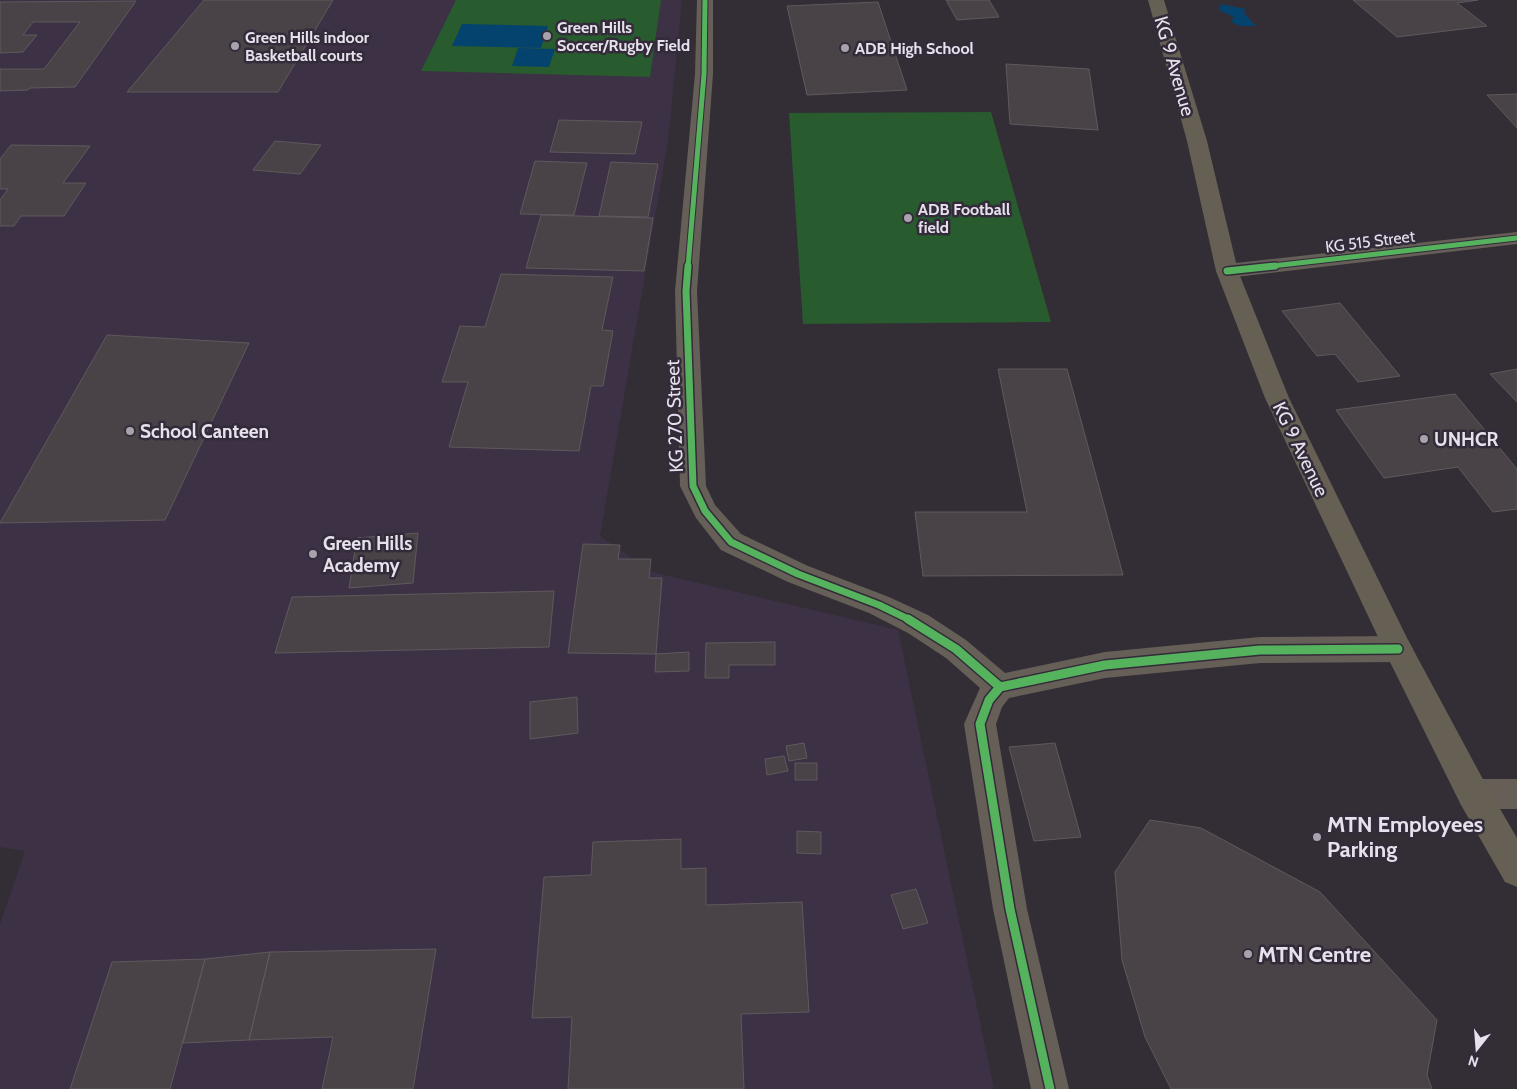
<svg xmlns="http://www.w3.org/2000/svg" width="1517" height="1089" viewBox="0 0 1517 1089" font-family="Cabin,sans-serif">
<rect width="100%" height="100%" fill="#332e36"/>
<path fill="#3d3145" d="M0 0H682L668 141 600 536 652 572 898 630 994 1089H0V924L25 851 0 847Z"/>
<path fill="#285b2e" d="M456 0H661L650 77 421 71Z
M991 112 1051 322 803 324 789 113Z"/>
<path fill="#05436f" d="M1221 4 1245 9 1244 13 1256 26H1240L1231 22 1234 17 1219 10Z
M462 24 548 26 541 48 452 46Z
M518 48 555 49 549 67 512 66Z"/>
<path fill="#494347" stroke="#60595c" d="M204 0H333L278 92H127Z
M946 0H989L999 17 957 20Z
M1353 0H1478L1457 3 1487 26 1397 37Z
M136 1 75 87 30 88 28 90 0 91V69H44L80 22H33L23 35H37L23 52 0 53V2Z
M878 2 907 90 807 95 787 6Z
M1006 64 1089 69 1098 130 1010 124Z
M1517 94V128L1487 95Z
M559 120 642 122 635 154 550 152Z
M275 141 321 145 300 174 253 170Z
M11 145 90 146 63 183H86L64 216H21L14 226H0V200L8 189H0V159Z
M535 161 587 163 574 215 520 214Z
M611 162 658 164 648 217 599 216Z
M541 215 653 218 644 271 526 268Z
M501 274 613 277 602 330 613 331 603 386H591L579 451 449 447 468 382H442L460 326 485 327Z
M1340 303 1400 376 1358 382 1335 354 1317 356 1282 311Z
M107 335 249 343 165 520 0 523Z
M998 369H1067L1123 575 923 576 915 512H1027Z
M1517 369V402L1490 374Z
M1455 394 1517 469V509L1493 512 1458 467 1384 478 1336 410Z
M418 533 413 583 349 588 357 538Z
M583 544 620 545 618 559H651L649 578H662L656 654 568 653Z
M554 591 549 647 275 653 292 597Z
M775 642V665H729V678H705L706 643Z
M689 652V671L655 672 656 654Z
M577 697 578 733 530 739V702Z
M804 743 807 758 789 761 786 746Z
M1055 743 1081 837 1034 841 1009 747Z
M784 756 788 771 767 775 765 759Z
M795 763H817V780H795Z
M1150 820 1201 828 1320 892 1437 1020 1427 1075 1432 1089H1171L1145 1037 1122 960 1115 872Z
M797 831 821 832V854L797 853Z
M681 839V869L706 868V905L802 902 809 1012 741 1014 744 1089H568L572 1017 532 1018 544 877 591 875 593 842Z
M916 889 928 923 903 929 891 895Z
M436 949 413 1089H322L333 1037 249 1040 270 952Z
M270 952 249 1040 183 1043 205 959Z
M205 959 170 1089H70L112 962Z"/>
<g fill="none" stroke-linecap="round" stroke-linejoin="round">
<path fill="#655f58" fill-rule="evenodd" d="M697 0H713V74L697 291 706 486 715 505 741 534 808 566 889 597 928 615 966 640 1005 673 1105 652 1260 637 1398 636 1408 640 1413 649 1408 658 1398 662 1260 663 1105 678 1009 698 1002 707 996 724 1027 909 1069 1089H1031L993 909 964 724 980 688 946 658 908 633 869 613 788 582 721 550 696 518 680 486 675 291 695 74Z
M1517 232V244L1227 278 1219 276 1216 271 1219 266 1227 264Z
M1473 779H1517V809H1473L1461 805 1457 794 1461 783Z"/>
<path fill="#665f53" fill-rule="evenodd" d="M1148 0H1164L1207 141 1238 271 1289 398 1408 640 1485 783 1517 838V887L1505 882 1461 805 1388 658 1265 398 1216 271 1187 141Z"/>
<g stroke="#332b3a" stroke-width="7">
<path id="cycleway-far2" d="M688 267 704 74 705 0
M1264 267 1517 238"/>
</g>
<g stroke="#332b3a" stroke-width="10">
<path id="cycleway-far1" d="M688 266 686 291 693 486 705 511 731 542 798 574 879 605 910 620
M1227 271 1275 266"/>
</g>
<g stroke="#332b3a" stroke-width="12">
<path id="cycleway" d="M908 619 956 649 1000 687
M1050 1089 1010 909 980 724 989 700 1000 687 1105 665 1260 650 1398 649"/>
</g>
<use href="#cycleway-far2" stroke="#56b35d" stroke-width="5"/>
<use href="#cycleway-far1" stroke="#56b35d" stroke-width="7"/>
<use href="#cycleway" stroke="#56b35d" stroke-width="9"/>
</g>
<g fill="#a7a2ac" stroke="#332b3a" stroke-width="2">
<circle cx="547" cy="36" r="5"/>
<circle cx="235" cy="46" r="5"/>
<circle cx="845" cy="48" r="5"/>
<circle cx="908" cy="218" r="5"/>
<circle cx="130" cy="431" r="5"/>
<circle cx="1424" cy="439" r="5"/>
<circle cx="313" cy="554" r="5"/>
<circle cx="1317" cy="837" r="5"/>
<circle cx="1248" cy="954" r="5"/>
</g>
<g text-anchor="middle" stroke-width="5" stroke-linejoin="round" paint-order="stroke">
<g font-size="16" font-weight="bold" fill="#e6e1eb" stroke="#332b3a" text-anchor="start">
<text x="557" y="33">Green Hills<tspan x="557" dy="18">Soccer/Rugby Field</tspan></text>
<text x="245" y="43">Green Hills indoor<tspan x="245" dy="18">Basketball courts</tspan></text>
<text x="855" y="54">ADB High School</text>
<text x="918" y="215">ADB Football<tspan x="918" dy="18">field</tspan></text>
</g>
<g font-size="16" fill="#e6e1eb" stroke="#332b3a">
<text transform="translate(1370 241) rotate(-7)" y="6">KG 515 Street</text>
</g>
<g font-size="19" fill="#e6e1eb" stroke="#332b3a">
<text transform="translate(1175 66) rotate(74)" y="7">KG 9 Avenue</text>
<text transform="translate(674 416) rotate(-92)" y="7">KG 270 Street</text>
<text transform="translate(1301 449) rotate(64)" y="7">KG 9 Avenue</text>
</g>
<g font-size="19" font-weight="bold" fill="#e6e1eb" stroke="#332b3a" text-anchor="start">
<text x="140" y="438">School Canteen</text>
<text x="1434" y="446">UNHCR</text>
<text x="323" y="550">Green Hills<tspan x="323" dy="22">Academy</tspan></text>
</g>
<g font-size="22" font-weight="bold" fill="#e6e1eb" stroke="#332b3a" text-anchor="start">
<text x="1327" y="832">MTN Employees<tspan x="1327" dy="25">Parking</tspan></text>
<text x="1258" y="962">MTN Centre</text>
</g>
</g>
<g transform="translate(1477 1049) rotate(197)" stroke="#332b3a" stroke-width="4" paint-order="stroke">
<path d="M0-4L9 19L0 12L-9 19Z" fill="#e6e1eb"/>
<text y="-8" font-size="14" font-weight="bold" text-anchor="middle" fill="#e6e1eb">N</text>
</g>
</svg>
